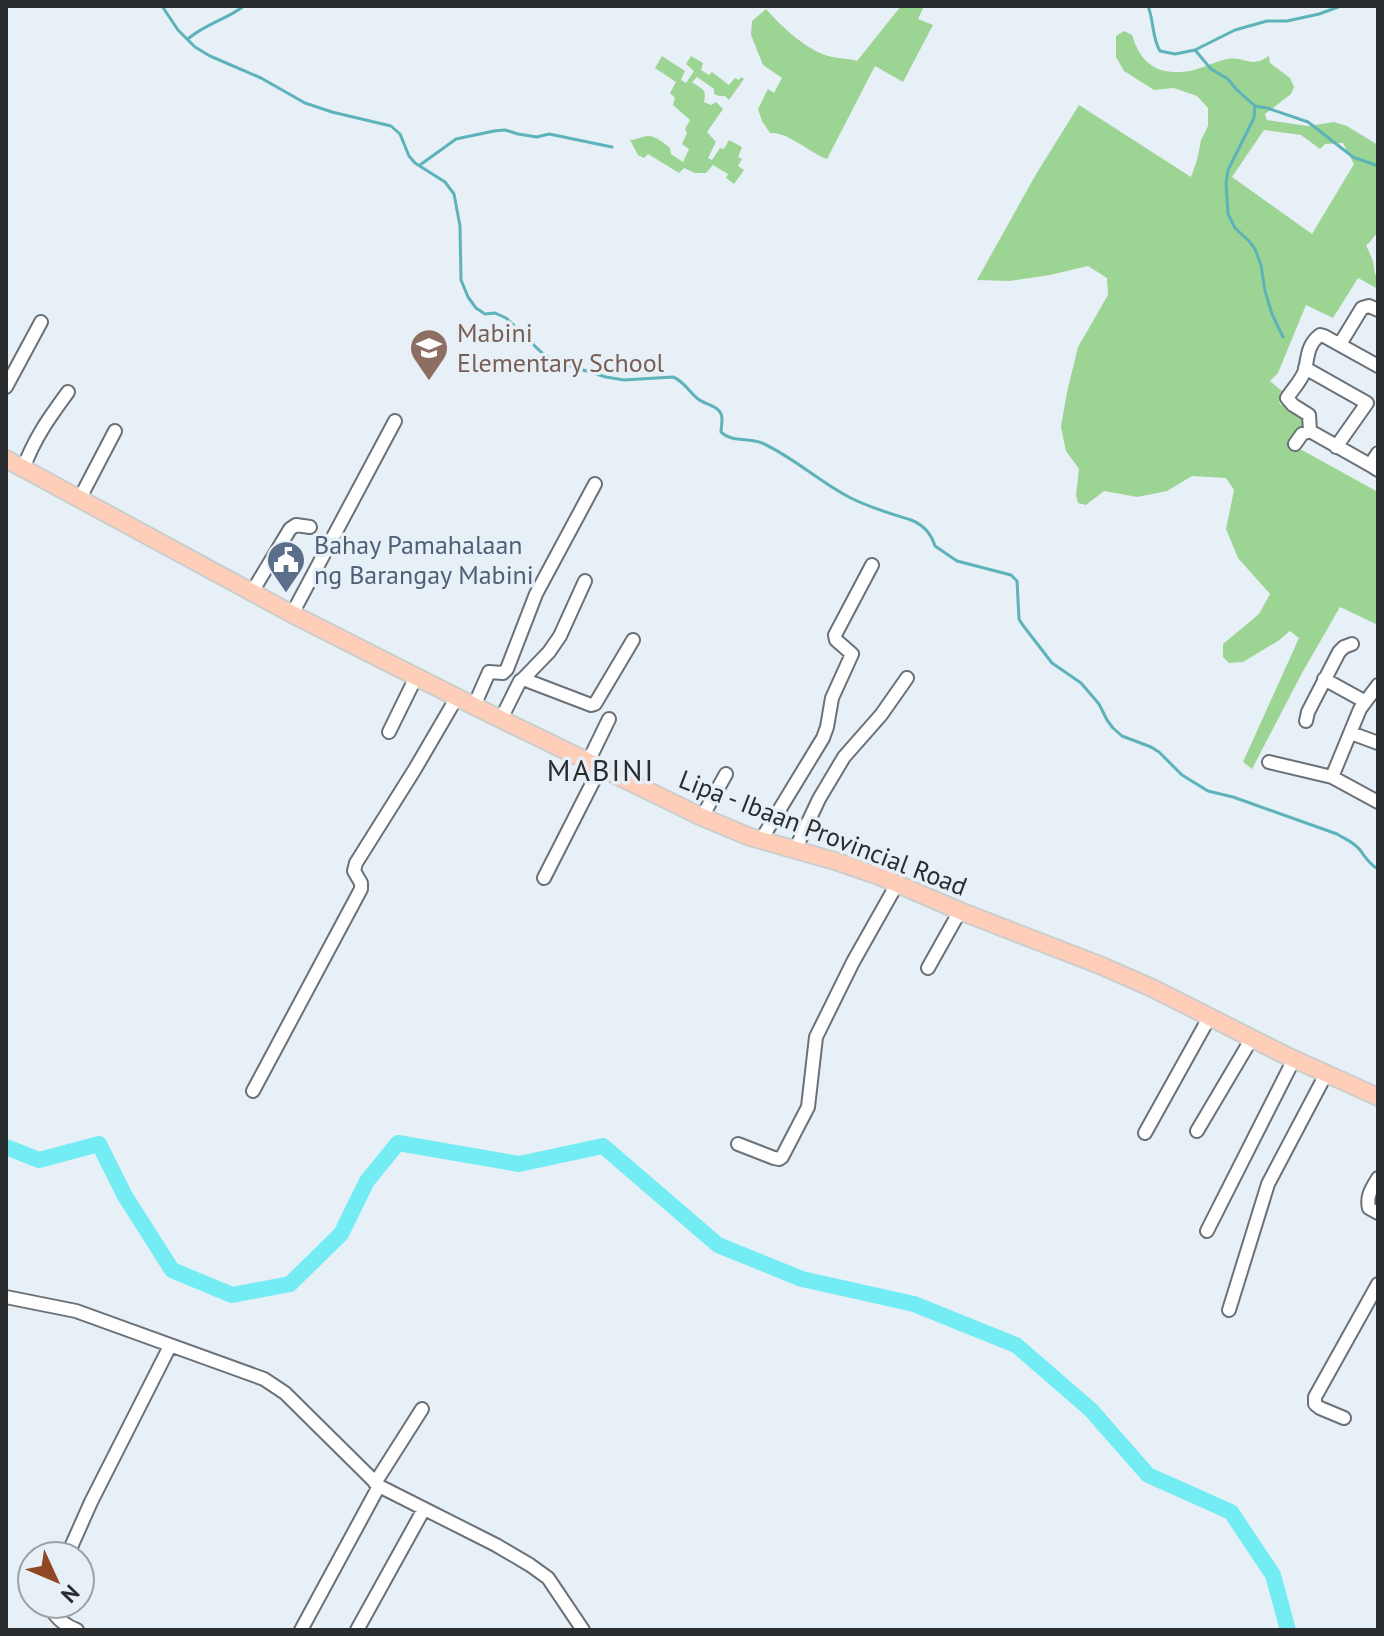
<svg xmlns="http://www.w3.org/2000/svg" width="1384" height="1636" viewBox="0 0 1384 1636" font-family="'PT Sans',sans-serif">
<rect width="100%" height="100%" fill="#e7f0f7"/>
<path fill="#9cd593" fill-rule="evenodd" d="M901 6H924L918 19 933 25 903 82 875 66 827 159C808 152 789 132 770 133L762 121 758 109 768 89 774 93 782 78 763 65 751 35 752 21 766 9C783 28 807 51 832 57 840 59 849 58 857 61Z
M1124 31 1132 35C1141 65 1159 76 1190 71 1203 68 1214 62 1227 59 1246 56 1250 69 1269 56L1270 63 1290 78 1294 87 1291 94 1265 114 1267 120 1308 126 1334 122 1347 126 1378 145V232L1369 243 1366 245 1373 261 1375 274 1378 275V289L1358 278 1333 318 1306 305 1278 373 1270 381 1284 393 1279 401 1280 404C1291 409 1302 412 1305 425L1291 444 1378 492V625L1340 607 1302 673 1252 769 1243 762 1299 638 1290 631 1278 641 1243 662 1229 663 1223 657V644L1259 614 1270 594 1238 558 1226 529 1234 490 1226 478 1192 476 1167 491 1137 497 1104 491 1086 505 1078 503 1076 495 1079 469 1066 451 1061 427 1067 392 1078 347 1108 295 1107 278 1088 266 1050 275 1009 281 977 280 1035 176 1079 105 1191 177 1197 160 1201 140 1208 126V108L1197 96 1174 88 1154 90 1124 71 1116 57V36ZM1264 130 1301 135 1320 149 1325 144 1343 143 1354 164 1312 234 1232 177Z
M662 56 685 71 681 80 686 83 694 71 686 64 691 56 703 63 701 70 709 75 712 72 729 85 735 78 739 80 741 77 744 79 729 100 725 96H719L714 94V89L697 77 692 82C702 90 707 88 704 102L711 105 716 102 723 109 707 132 716 142 708 158 712 160 720 148 724 149 729 140 742 147 738 157 742 159 738 166 744 170 734 184 726 178 728 174 713 165 706 173H695L684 168 679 173 648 154 644 158 638 155 630 140C637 140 642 136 648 136 656 136 664 143 670 148L671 154 683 162 689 149 682 144 687 133 685 129 690 120 673 105 675 98 670 93 676 82 655 68Z"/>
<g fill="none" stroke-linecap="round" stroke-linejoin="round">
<path stroke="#5db3b9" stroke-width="3" d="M162 6 178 30 195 47 210 56 261 78 305 103 332 112 391 126 400 134 409 156 415 163 445 182 454 194 460 226 461 280 468 297 476 308 485 314 495 313 506 318 541 352 557 362 606 377 624 380 673 377C685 382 688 391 698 399 704 404 716 405 720 412 724 417 721 426 721 432 732 443 748 437 762 443 793 457 817 480 847 496 867 507 889 513 911 520 924 525 931 533 935 546L957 561 1011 575 1017 581 1019 619 1022 624 1052 663 1081 683 1099 704 1107 720 1113 728 1122 736 1151 747 1159 752 1182 775 1208 791 1233 797 1337 834C1345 839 1354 842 1360 850 1366 858 1369 864 1378 869
M1148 6C1154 21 1152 38 1160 51L1175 54 1195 50 1235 30 1267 21H1287L1319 14 1341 6
M189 38C206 24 227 19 244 6
M1195 50 1211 69 1228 79 1236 89 1255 106 1267 108 1308 122 1353 157 1378 166
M1255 106 1254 118 1228 170 1226 183 1228 214 1235 228 1249 241 1255 249 1261 265 1265 291 1272 314 1283 337
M420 165 456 139 494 131 505 130 518 134 537 137 549 134 612 147"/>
<path stroke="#73ecf4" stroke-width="16" d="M6 1147 39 1160 99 1144 125 1196 172 1270 232 1295 290 1284 341 1234 367 1181 398 1143 519 1164 603 1146 718 1245 802 1279 914 1304 1016 1345 1091 1410 1148 1475 1231 1512 1273 1575 1288 1630"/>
<g stroke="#6a7178" stroke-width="16">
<path id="minor" d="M1340 344 1362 308 1369 306 1378 310
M1305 368 1367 403 1336 447
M6 387 41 322
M1310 431 1309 415 1293 405 1287 398C1292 390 1302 380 1305 370 1308 357 1307 345 1320 335L1324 336 1378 366
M1310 431 1370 465
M1295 444 1302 434 1310 431
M1378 453 1370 465 1378 470
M23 469C35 437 49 418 68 392
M80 498 115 431
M252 592 290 529 296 525 310 527
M292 614 395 421
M523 679 549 652 560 636 585 581
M1324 679 1364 701
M474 706 489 672 503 673 507 669 536 594 595 484
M501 719 520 681 523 679 591 705 595 704 633 640
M1306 721 1308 712 1339 652 1344 647 1352 644
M389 732 416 677
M1351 733 1378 743
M588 762 609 719
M1269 762 1332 777 1378 802
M1332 777 1360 709 1378 685
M702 817 726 774
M761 840 823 738 827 727 832 698 852 654 836 640 835 635 872 565
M795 850 819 799 844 757 881 715 907 678
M544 878 600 768
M928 968 960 911
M253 1091 361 889V883L354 871 356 863 415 769 457 697
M1197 1131 1252 1038
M1145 1133 1210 1016
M738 1144 774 1158 779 1159 782 1157 808 1107 816 1037 853 962 897 884
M1378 1178C1372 1188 1366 1196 1369 1208L1378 1213
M1207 1231 1294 1059
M6 1297 76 1311 264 1379 285 1393 379 1486 496 1545 530 1565 548 1578 583 1630
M1229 1310 1268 1184 1326 1074
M1344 1418 1320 1408 1315 1404V1397L1378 1284
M375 1483 422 1409
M67 1556 91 1502 170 1346
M49 1604C54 1617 64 1625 77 1630
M301 1630 379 1486
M357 1630 424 1509"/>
</g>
<g stroke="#cccdcd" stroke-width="20">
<path id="major" d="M6 459 292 614 474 706 702 817 750 837 835 861 879 876 960 911 1102 966 1152 988 1285 1055 1378 1097"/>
</g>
<use href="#minor" stroke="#fff" stroke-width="12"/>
<use href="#major" stroke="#feceb8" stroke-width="16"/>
</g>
<defs>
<g id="school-pin" transform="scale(2)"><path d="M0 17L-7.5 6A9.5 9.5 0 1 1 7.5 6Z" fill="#8d6e63" stroke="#e7f0f7"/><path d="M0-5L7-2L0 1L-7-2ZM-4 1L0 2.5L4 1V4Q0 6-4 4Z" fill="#fff"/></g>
<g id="civic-pin" transform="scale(2)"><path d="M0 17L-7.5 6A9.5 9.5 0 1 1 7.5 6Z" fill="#5c6f8a" stroke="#e7f0f7"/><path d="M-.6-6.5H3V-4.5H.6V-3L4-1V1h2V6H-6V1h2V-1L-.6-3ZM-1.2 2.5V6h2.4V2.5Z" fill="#fff"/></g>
</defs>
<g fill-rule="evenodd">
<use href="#school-pin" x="429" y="348"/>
<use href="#civic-pin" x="286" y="560"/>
</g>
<g text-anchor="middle" stroke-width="7" stroke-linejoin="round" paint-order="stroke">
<g font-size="26" fill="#785e54" stroke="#e7f0f7" text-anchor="start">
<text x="457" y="342">Mabini<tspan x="457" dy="30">Elementary School</tspan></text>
</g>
<g font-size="26" fill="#4e5e75" stroke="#e7f0f7" text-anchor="start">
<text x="314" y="554">Bahay Pamahalaan<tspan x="314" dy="30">ng Barangay Mabini</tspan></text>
</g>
<g font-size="26" fill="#2a2d30" stroke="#e7f0f7">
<text transform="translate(823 833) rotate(21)" y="9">Lipa - Ibaan Provincial Road</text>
</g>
<g font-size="30" letter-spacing="2" fill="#2a2d30" stroke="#e7f0f7">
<text x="601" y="781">MABINI</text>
</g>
</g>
<rect width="1384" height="1636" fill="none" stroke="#2a2d30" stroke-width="16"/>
<g transform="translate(56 1580) rotate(134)"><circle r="38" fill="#e7f0f7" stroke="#9ba2a7" stroke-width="2"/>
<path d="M0-6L14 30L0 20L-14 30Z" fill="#8f4823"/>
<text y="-12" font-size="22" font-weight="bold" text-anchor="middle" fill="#2a2d30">N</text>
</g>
</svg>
